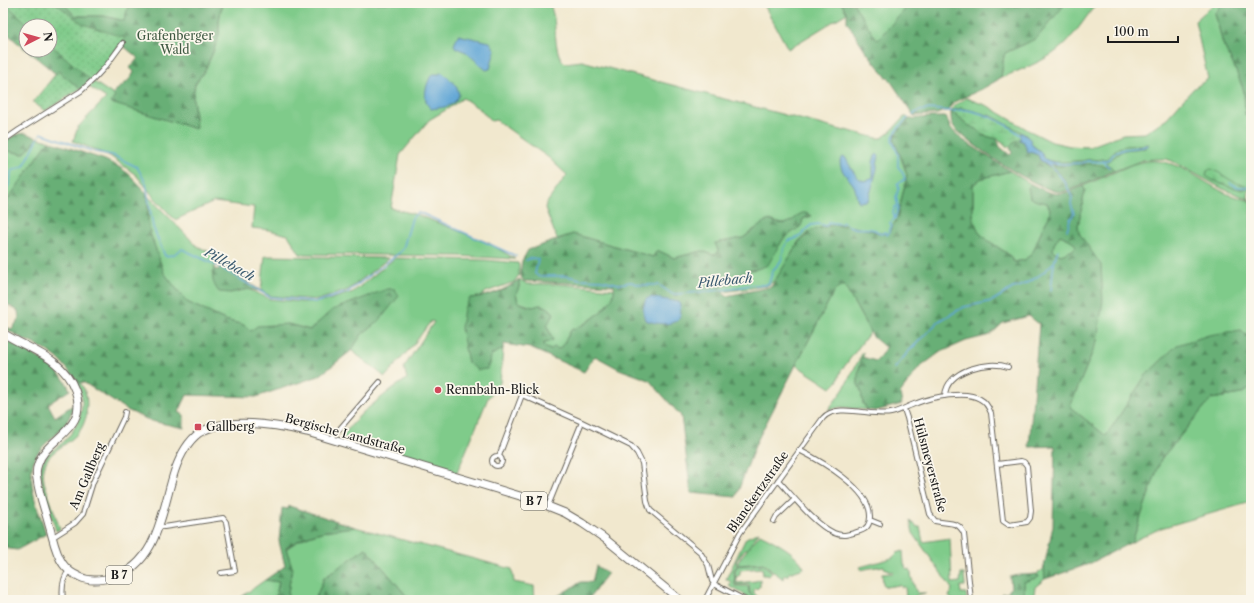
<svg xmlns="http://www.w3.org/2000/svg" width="1254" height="603" viewBox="0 0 1254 603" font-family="'Libre Caslon Text',serif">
<defs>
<pattern id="forest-firs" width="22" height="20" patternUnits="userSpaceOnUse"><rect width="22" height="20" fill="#67af76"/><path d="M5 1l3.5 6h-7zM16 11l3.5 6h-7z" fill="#548e60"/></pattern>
<pattern id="wetland-marsh" width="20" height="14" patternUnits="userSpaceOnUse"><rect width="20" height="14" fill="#7fcb8a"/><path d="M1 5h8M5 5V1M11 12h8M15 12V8" fill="none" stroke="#6dae76"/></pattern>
<pattern id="park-dots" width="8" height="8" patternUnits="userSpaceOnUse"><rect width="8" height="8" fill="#7fcb8a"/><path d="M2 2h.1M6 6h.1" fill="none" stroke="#6dae76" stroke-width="1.8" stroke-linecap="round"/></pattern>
</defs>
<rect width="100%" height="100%" fill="#fbf7ec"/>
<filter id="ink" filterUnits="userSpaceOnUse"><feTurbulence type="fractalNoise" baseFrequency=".025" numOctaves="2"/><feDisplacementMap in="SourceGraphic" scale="8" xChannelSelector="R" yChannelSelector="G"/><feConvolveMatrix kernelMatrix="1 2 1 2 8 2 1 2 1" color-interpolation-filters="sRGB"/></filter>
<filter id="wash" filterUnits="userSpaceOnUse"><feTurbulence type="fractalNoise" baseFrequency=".012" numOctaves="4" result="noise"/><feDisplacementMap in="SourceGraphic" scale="16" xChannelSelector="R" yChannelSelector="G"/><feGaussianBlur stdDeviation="0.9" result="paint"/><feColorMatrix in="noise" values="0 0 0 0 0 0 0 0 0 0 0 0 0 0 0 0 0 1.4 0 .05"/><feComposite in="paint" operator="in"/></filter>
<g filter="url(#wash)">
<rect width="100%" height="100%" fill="#f1e8ce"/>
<path fill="#7fcb8a" stroke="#4e7453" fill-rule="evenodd" d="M63 3H129L125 21 104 16H75Z
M222 3H550C551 8 553 13 554 18 556 31 554 55 565 63L582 61 845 131V130L877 138H882L890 132 904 117H907L909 119 908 120 895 135 894 138 907 175 897 219 889 232 886 234C857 228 823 215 799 241 795 246 792 254 788 260 783 268 777 281 767 286L722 292 719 288 720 287 733 282 746 271 757 269 779 246 783 239 801 226 803 219 811 216 798 215 794 220 783 225 770 220 753 230 743 238 715 243 718 250 717 254 713 255 702 251 674 258 657 250 653 257 573 234 557 239 545 208 546 204 567 175 549 158 496 120 491 121 481 110 463 98 449 108 429 120 400 155 391 208 418 215 489 243 515 259 458 256 300 254 288 235 269 230 252 228 254 207 214 202 175 220 153 196 136 175 110 156 73 141 78 127 106 98 89 87 94 82 115 96 112 103 196 129 193 96 195 84 205 70 213 52 219 35V21Z
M763 3H841L847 13 788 49Z
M853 3H911L877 41Z
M1066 3H1097C1085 18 1074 37 1059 49 1044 62 1019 70 1001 78L1004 55 1007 52 1025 44Z
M1215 3H1223L1215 13 1223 44 1234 66 1244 91 1245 114H1248L1251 110V188H1249L1248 198 1251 200 1223 189 1172 161 1166 159H1155L1143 160 1114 171 1105 162 1113 158 1123 150 1145 148 1148 146 1149 144 1126 146 1118 148 1106 159 1062 162 1047 161 1043 158 1040 151 1031 144 1026 135 992 116 966 109 961 108 951 111C954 104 961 102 966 98L988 106 1030 131 1052 142 1070 146 1089 147 1123 134 1145 133 1167 118 1193 89 1208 79 1195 21ZM1214 170C1221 175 1237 187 1244 185L1243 190 1221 184 1209 177Z
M38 138 49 141 4 205 3 204V150L23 154 26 152Z
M1146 161C1180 158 1201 183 1230 195 1237 197 1244 199 1251 201V339L1241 330 1146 375 1106 436 1070 407 1097 341 1086 245 1079 233 1078 226 1085 190 1083 186 1133 164Z
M1010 171 1031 184 1028 188 1037 201 1047 203 1050 209 1049 217 1042 229 1034 250 1025 260 1014 262 1008 254 986 239 979 232 973 219V185L980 179Z
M148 196 197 246 216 255 217 260 212 275 230 293 248 289 270 299 302 302 326 301 353 292 395 258 485 260 518 263 519 265V275L514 282 486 292 480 297 470 298 490 364 491 355 503 349 500 383 488 398 457 473 341 437 362 413 393 388 407 379 404 367 434 322 431 321 414 344 385 377 351 350 361 334 379 321 349 304 332 310 310 330 288 324 251 331 244 325 225 320 187 302 164 273 150 233 148 221Z
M1060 235 1071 240 1076 246 1073 250 1061 255 1053 251 1054 244Z
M265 256 389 258 348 290 318 300 271 296 261 291Z
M519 279 527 284H558L615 289C614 292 614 296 612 299 605 311 584 326 571 330L564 343 559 349 550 350 543 346V344L553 340 547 326 549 319 553 316 552 311 547 307 541 305 533 307 518 302 516 293 519 287Z
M844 285 870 332 841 371 837 382 831 388 796 365 834 291Z
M863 352 864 353 859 368 858 384 861 391 863 404 868 410 841 407 828 410 843 390Z
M75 379C87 387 88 400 86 414H87C85 420 83 427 79 432 64 450 39 451 44 482L60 529 56 531C52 516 38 480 41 466 44 455 53 450 61 444 81 426 89 402 75 379Z
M1251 387V502L1161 528 1132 542 1161 459 1211 399 1241 394Z
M910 521 913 524H915L917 527H920L923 542 950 538 952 583 960 582 961 574H964L965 586H960L961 593H966L967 600H953L949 597 952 589 913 533Z
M355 527 512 569 514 582 534 586 535 600H410L366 548 324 578 315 600H287L292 567 286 549C309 532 328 530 355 527Z
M759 532 747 549H745L736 561 737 566 734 570 735 586H748L749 593 756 599 754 600 729 586 731 582 726 579 746 538Z
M760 534C774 541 798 553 804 568L789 573 787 576 785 574 783 577 785 578 783 579 763 563 738 565V561Z
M903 551 904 564 907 570 910 569 912 579 916 591 918 593H926L917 595 910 600H896L905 599 906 598 905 587H901L900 585 886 587 883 584 882 574 894 573 893 571 889 572 887 569H885L884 566 870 568 861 570 860 567 892 558 897 553Z
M763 564 772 572 769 576 766 575H762L763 574 762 568 740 570V575L736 577 737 583 756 581 760 579V586L757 589 756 588 754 590V593L758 597V600H757L750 593 749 584 736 585 735 571 737 566Z
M1044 567 1045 579 1035 587 1033 600H1021L1024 593V581L1039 577 1037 574Z
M265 580 279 582 275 600H237Z"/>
<path fill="url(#forest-firs)" stroke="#426649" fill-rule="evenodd" d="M3 3H63L75 16H104L124 21 129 3H222L219 21V35L213 52 205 70 195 84 193 96 196 129 111 103 115 96 112 94C119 87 130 82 134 72L130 68 138 58 121 44 106 65 81 90 58 71 56 74 27 50H50V26H26V50L3 30Z
M841 3H853L877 40 911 3H1066L1037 38 1025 44 1007 52 1004 55 1001 78 982 89 954 102 948 110 937 114 914 116 888 77 887 78 865 50 847 22V13Z
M1223 3H1251V109L1248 114 1245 115 1244 91 1234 66 1223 44 1215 13Z
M951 113 956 114 968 125 977 129 983 135 997 139 1000 147 1010 155 1012 153 1010 147 1015 141 1020 140 1024 142 1027 151 1038 155 1040 160 1049 167C1060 164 1101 162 1110 166 1112 167 1113 169 1114 171 1101 176 1074 191 1060 192 1041 192 966 143 954 127 951 123 951 118 951 113Z
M931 117H945L948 121 950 128 963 140 1010 171 980 179 973 185V219L979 232 986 239 1008 254 1014 262 1025 260 1034 250 1042 229 1049 217 1050 209 1047 203 1037 201 1030 198 1028 188 1031 184C1055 196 1058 197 1083 186L1085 190 1078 226 1079 233 1101 265 1103 301 1097 341 1070 407 1106 436 1146 375 1177 345 1209 335 1241 330 1251 339V387L1241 394 1211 399 1161 459 1132 542 1089 564 1045 579 1044 567 1053 526 1055 446 1029 447 1039 324 1029 316 1003 323 990 335 966 341 939 353 919 368 900 393 902 404 875 411 868 410 863 404 861 391 858 384V374L862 357 876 361 886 348 873 337 844 285 834 291 756 443 736 497 691 493 681 416 649 380 619 369 595 356 584 372 530 348 504 344 503 349 491 355 490 364 487 369 478 370 468 363 461 328 464 308 470 298C485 297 508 290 519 279V287L516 294 518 302 527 306 533 307 539 305 547 307 554 313C553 317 549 320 547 326L553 340 543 344V346L550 350 554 347 559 349 564 343 571 330C587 325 618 304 614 285L524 281 520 276 522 261 528 250 573 234 653 257 657 250 674 258 702 251 713 255 717 254 718 250 715 243 743 238 766 221C773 219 780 226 787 223 798 220 799 207 812 216L803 219 801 226 783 239 768 265 757 269 746 271 733 282 720 287 719 288 726 296 771 287 799 242 812 230 833 225H844L870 230 879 233 886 234 889 232 897 219 907 175 904 164 894 141 895 135 905 123 910 119ZM1060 235 1071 240 1076 246 1073 250 1061 255 1053 251 1054 244Z
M25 133 38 138 26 152 23 154 3 150C3 139 15 134 25 133Z
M49 141 105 160 119 167 129 174 139 184 148 196V221L150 233 164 273 187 302 225 320 244 325 251 331 257 326 288 324 310 330 332 310 387 289H395L399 296 379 321 362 334 351 351 319 376 256 397 187 395 179 412 184 415V428L151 421 127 410 83 382 81 383C70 375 64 362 52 354 38 344 18 339 5 327L12 329 19 319 18 311 5 303 3 304V204L4 205Z
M222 264 261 291 248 289 230 293 219 292C213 284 211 278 214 269L218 270Z
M3 338C27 354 57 361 70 390L48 404 55 417 73 405C69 435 36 440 32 468 29 490 40 513 46 534L17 550 3 548Z
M289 506 355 527C328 530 309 532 286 548L292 567 287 600H275L279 582 265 580 285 566 279 541 282 508 288 509Z
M366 548 410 600H315L324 578Z
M596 566 608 573 588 600H551L581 582H592Z
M1037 574 1039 577 1024 582V593L1021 600H1013L1001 595 1002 593H1007L1011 588 1010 577C1018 574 1028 575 1037 574Z"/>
<path fill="url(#wetland-marsh)" stroke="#4e7453" d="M961 108C984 112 1001 121 1021 132L1020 140 1015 141 1010 147 1005 146 1003 142 997 139 983 135 977 129 968 125 956 114 951 113V111Z
M1149 145C1143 151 1133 147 1125 150 1118 152 1113 159 1106 162L1109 167C1091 161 1072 164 1053 166 1059 172 1064 178 1068 186L1067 187 1061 177 1048 165 1055 164 1054 162 1047 161 1062 162 1081 161 1091 159 1096 160 1106 159 1118 148 1126 146Z
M1211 169C1225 174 1231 184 1246 185V189C1240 190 1228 187 1223 184H1221L1216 181H1214L1206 176 1207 171Z"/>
<path fill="url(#park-dots)" stroke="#4e7453" d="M5 3H55L83 24 125 38 92 81 50 44V26H30Z
M58 71 80 89 45 111 33 102Z"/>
<path fill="#5fa5d5" stroke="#3e6078" d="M458 35 490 42 495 50 490 69 486 70 466 52 456 48 454 45Z
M441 72C449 78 458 85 459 95 453 108 444 107 431 109 421 100 426 84 432 74H440Z
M1021 132 1030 139 1033 146 1040 151 1045 159 1057 164 1048 165 1040 160 1038 155 1027 151 1024 142 1020 140Z
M877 154 879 156 877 165V169L869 198 867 201 859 202C855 197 857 192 854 186 849 177 840 173 840 161L843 157H845C851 166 859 190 873 177V162L875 156Z
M651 297 679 302C688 328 661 326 645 320 642 312 643 306 646 299Z"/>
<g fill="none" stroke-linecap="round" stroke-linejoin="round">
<path stroke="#5fa5d5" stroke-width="1.5" d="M913 114C925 107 935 109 948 111 955 112 960 109 967 110 984 113 1009 124 1021 136
M1103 162 1109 167
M1054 163 1064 164 1081 163 1088 161 1101 162 1109 159 1115 153 1124 149 1142 147 1148 145
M1048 164 1056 171 1066 184 1072 197 1071 204 1074 214 1070 220 1067 230
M1230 183 1238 187H1251
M3 205 6 191 10 182 11 172 14 170 24 166 41 133 95 152 112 155 137 167 146 183 153 227 165 256 173 255 182 249 218 266 270 297 317 302 348 292 399 253 403 249 412 218 417 213 423 214 516 256
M895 218C892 214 893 208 897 205
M526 260 532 258 538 259 535 274 538 276H567L580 279 602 280 619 284 631 282 640 285H659L672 294H679L731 289 750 285H765L769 283 773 270 781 261 784 248 788 241C799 239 804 233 811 225L819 224 826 226 828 224V222L841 224 843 222C857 234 864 225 875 230 877 231 879 233 881 234L885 232 887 235 889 233V229L892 226 890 223 895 218 898 207 896 197 899 187 897 184 905 179 902 171 898 167V154L892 140C894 132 901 124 908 118
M1051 290C1053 276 1052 263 1058 250
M895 368 908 352 939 321 964 307 992 301 1013 288 1019 287 1034 279 1044 272 1053 263"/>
</g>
</g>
<g filter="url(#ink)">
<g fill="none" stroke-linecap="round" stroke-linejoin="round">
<g stroke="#67635a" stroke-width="6">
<path id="street" d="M3 143 6 139 19 130 81 91 94 79 106 66 123 43
M945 396C946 370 988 360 1008 367
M904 409 907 418 930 514 935 521C947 524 959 520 964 534L971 600
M331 439 380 382
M492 461a5 5 0 1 1 10 0a5 5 0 1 1-10 0Z
M499 456 522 395 582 422 631 446 637 453 642 463 647 501 650 510 700 552 708 565 712 581 714 584 745 600
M778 480C793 496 814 524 834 533 843 537 851 534 860 531 867 529 870 524 870 517 871 489 821 461 799 450
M548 506 582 422
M870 520 880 524
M774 521 776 517 795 499
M159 526 164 527 223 518 226 522 235 571 221 573
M53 537 75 523 83 514 93 482 124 417 125 412
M63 600C62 591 62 578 69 571
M705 600 740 533 823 418C837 402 872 417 891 413 900 411 908 406 917 403 932 397 966 390 980 399 986 402 989 408 991 413L1003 521 1009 525 1027 522 1030 518 1031 511 1027 466 1024 462 1021 461 997 464"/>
</g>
<g stroke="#67635a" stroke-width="9">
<path id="primary" d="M3 333C29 350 63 357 75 390 90 430 46 437 38 464 36 469 36 474 37 479 39 495 45 510 49 525 53 538 55 553 63 564 67 570 73 574 80 577 90 582 103 580 114 577 159 563 162 508 175 470 180 456 187 442 199 433 226 416 277 425 307 432L530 499 565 513 582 523 604 538 680 600"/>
</g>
<use href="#street" stroke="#fff" stroke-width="4"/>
<use href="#primary" stroke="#fff" stroke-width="7"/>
</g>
</g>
<g fill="#d1495b" stroke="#fbf7ec" stroke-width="1.5">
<circle cx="438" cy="390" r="4"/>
<rect x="194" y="423" width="8" height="8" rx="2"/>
</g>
<g text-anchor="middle" stroke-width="3.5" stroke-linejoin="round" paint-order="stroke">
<g fill="#fbf7ec" stroke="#5f5e5a" stroke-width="1">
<rect x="521" y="492" width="26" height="18" rx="3"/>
<rect x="106" y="566" width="26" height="18" rx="3"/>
</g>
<g font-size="11" font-weight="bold" fill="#1c1c1c">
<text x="534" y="505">B 7</text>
<text x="119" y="579">B 7</text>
</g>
<g font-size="12" fill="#3f5942" stroke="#fbf7ec">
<text x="175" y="40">Grafenberger<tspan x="175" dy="14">Wald</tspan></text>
</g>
<g font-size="12" fill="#1c1c1c" stroke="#fbf7ec" text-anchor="start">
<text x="446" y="394">Rennbahn-Blick</text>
<text x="206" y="431">Gallberg</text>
</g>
<g font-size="12" fill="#1c1c1c" stroke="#fbf7ec">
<text transform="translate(345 434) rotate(15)" y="4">Bergische Landstraße</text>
<text transform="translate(930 465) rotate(75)" y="4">Hülsmeyerstraße</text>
<text transform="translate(87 476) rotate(-67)" y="4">Am Gallberg</text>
<text transform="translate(758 492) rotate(-55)" y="4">Blanckertzstraße</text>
</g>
<g font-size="13" font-style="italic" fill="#3a5a6f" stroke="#fbf7ec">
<text transform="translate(230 264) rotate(29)" y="5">Pillebach</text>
<text transform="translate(725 280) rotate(-6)" y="5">Pillebach</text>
</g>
</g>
<rect width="1254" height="603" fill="none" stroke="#fbf7ec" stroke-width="16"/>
<g transform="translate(38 38) rotate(84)"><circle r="19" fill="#fbf7ec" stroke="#a29f99"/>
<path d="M0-3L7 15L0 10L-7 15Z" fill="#d1495b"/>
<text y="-6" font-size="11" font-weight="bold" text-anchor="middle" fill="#1c1c1c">N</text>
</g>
<path d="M1108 36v6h70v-6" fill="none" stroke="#1c1c1c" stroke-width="2"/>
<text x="1114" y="36" font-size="12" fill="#1c1c1c" stroke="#fbf7ec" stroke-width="3" paint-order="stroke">100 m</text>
</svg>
